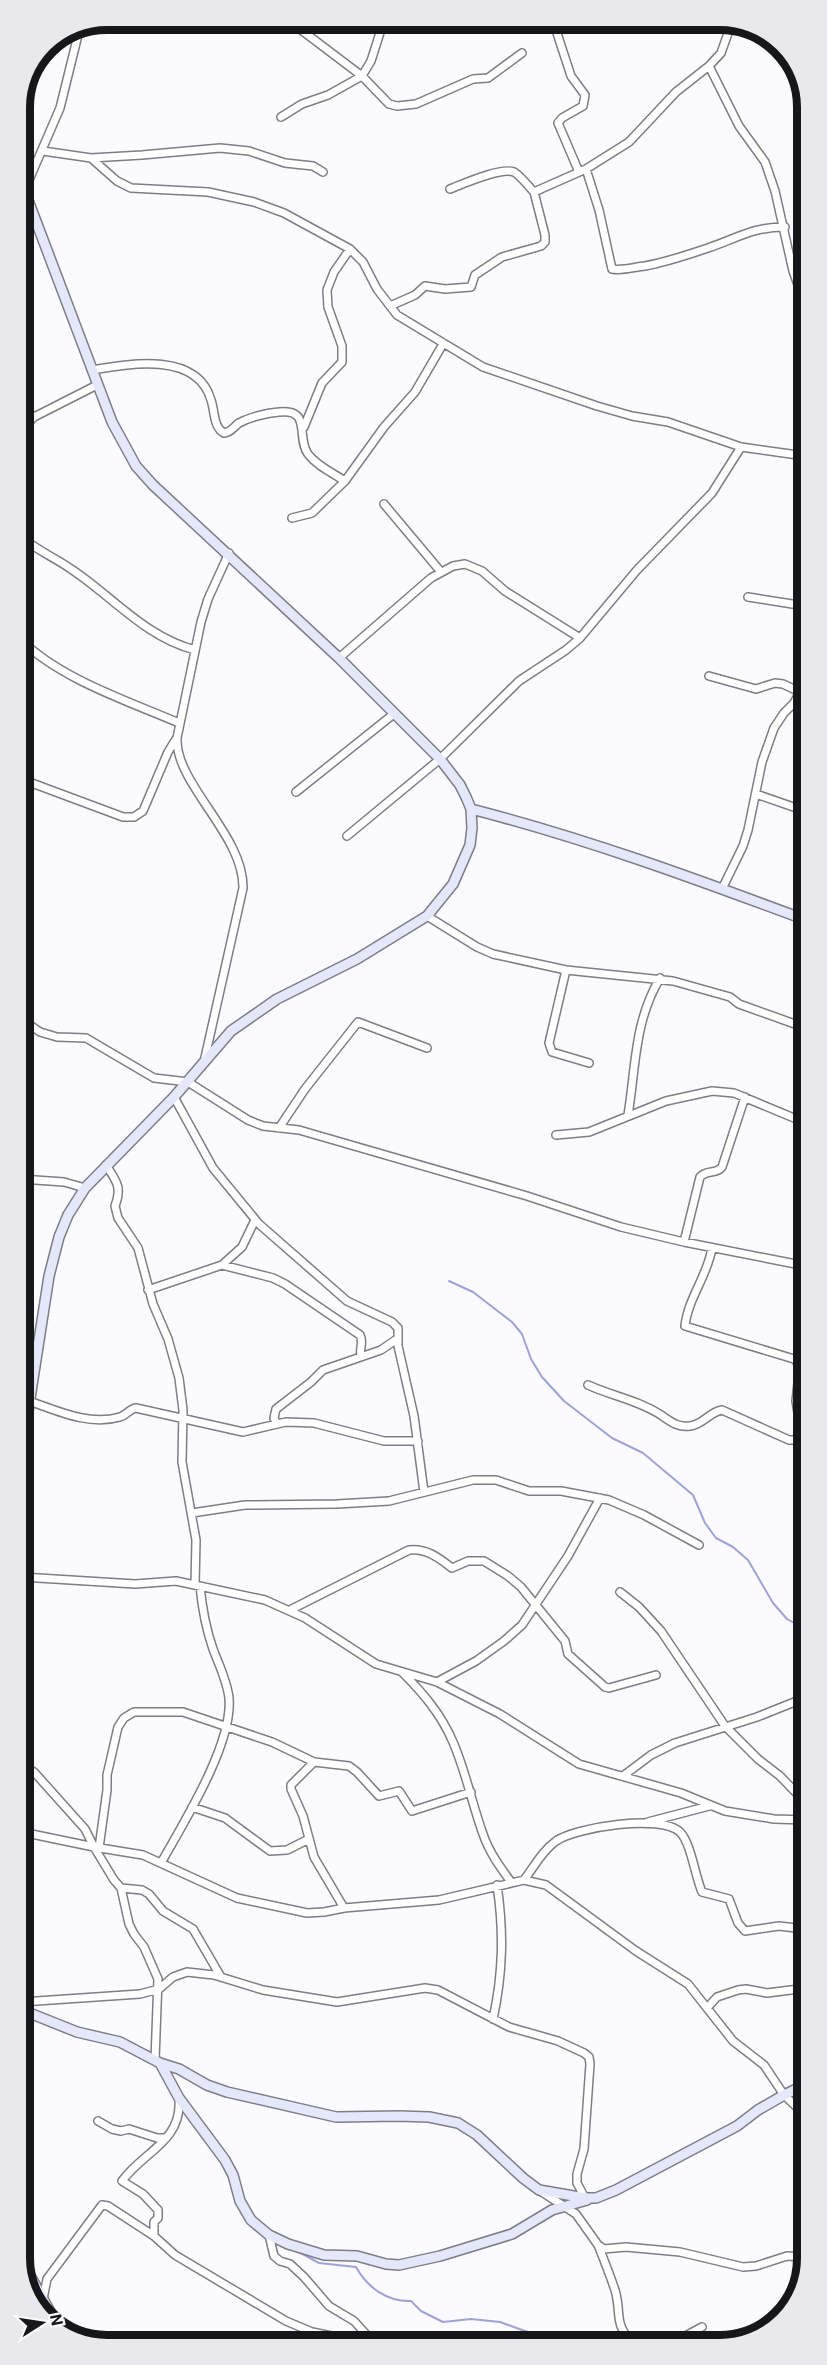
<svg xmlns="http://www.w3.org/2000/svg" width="827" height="2365" viewBox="0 0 827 2365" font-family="Roboto,sans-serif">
<rect width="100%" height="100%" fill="#fbfbff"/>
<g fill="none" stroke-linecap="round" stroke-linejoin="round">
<path stroke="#9ea3d7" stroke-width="2" d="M449 1281 473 1292 512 1322 522 1334 531 1359 542 1377 564 1401 612 1438 643 1453 693 1495 705 1523 716 1538 733 1547 748 1560 773 1603 787 1619 803 1628 807 1633
M299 2252 319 2263 356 2267C367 2287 387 2302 411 2301L421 2311 443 2322 471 2319 500 2322 536 2335 557 2337 572 2343
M574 2343H595"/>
<g stroke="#7d7e86" stroke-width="10">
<path id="street" d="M288 20 362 76 389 104 397 106 416 104 473 79 488 78 522 53
M555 20V27L571 76 585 95 583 106 562 118 558 123 579 172
M638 23 644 20
M757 33 791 62
M709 66 739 126 765 162 775 191 793 271 805 304
M281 117 302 104 328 95 362 76 371 61 384 20
M43 151 91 158 117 181 131 188 208 192 254 202 284 213 350 249 363 262 377 289 397 315 483 367 597 406 632 416 668 422 741 447 805 456
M91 158 142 155 220 148 249 151 285 163 313 166 323 172
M586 169 599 210 612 269C623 271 634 267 645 266 667 262 687 255 708 248 738 238 752 227 785 227
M25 189 60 108 79 31
M450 189C463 184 501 167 514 172 521 176 528 186 534 192L586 169 629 142 676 92 709 66 721 53 732 22
M390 306 415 295 425 286 445 289 471 287 475 275 502 257 541 246 545 242V235L534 192
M92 370C128 364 197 351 211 400 215 411 213 427 224 433 232 432 233 427 239 423 250 417 267 413 279 412 312 408 296 438 308 454 317 466 333 473 345 481
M20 405 34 417
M304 427 322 383 342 362V346L328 307 327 290 334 272 350 249
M20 431 34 417 97 385
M384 504 441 572
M292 518 312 513 345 481 384 427 415 392 443 344
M20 536C36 550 54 557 71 569 112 596 145 637 195 650
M748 597 805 606
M20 639C60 679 128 701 179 723
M339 658 431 578 453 566 465 564 482 571 505 591 580 638
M709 676 756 689 775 683 783 684 800 692
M21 779 123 817H134L143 811 168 752 176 739
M296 792 395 713
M756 794 805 811
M347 836 440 759 519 681 566 650 580 638 637 570 712 493 741 447
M722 889 743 846 748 830 762 762 774 728 784 713 794 703 800 692 805 661
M427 916 477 947 493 954 566 970 673 981 730 997 739 1004 806 1028
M566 970 549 1043 552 1052 589 1063
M21 1014 30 1025 40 1032 57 1037 86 1038 154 1078 188 1082 248 1120 263 1126 299 1130 527 1196 621 1227 684 1242 806 1266
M204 1062 243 888C244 835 175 784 177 738L201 622 208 599 229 553
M174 1097 213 1168 259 1224 347 1301 392 1322 398 1328V1346L414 1416 424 1492
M628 1115C636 1066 634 1022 660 978
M279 1128 305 1089 358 1022 427 1048
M556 1135 589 1132 666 1101 712 1091 734 1093 806 1123
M106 1165C117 1182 122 1187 115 1206L118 1218 138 1248 153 1304 168 1339 179 1378 183 1410 182 1462 196 1540 195 1585
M21 1179 64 1182 85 1188
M684 1242 700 1177C707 1169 716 1175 722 1167L745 1097
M712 1248C708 1275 688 1298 685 1326L794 1359 800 1365 796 1401 805 1455 806 1510
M222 1265 273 1278 285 1284 360 1335C364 1342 359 1349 361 1356
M148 1290 222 1265 242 1247 255 1220
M21 1361 34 1365
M588 1385C612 1396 638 1400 661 1415 670 1421 678 1428 690 1426 703 1425 709 1412 722 1410L789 1440H803
M29 1401C58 1411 89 1426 120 1417 127 1415 129 1409 136 1408L243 1432 286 1422 314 1423 384 1441H418
M277 1424 274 1418 276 1409 311 1382 323 1370 381 1350 397 1339
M192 1513 245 1505 337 1504 389 1501 473 1480H496L529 1491H561L609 1500 644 1515 699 1545
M22 1577 135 1584 176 1581 265 1600 305 1618 376 1664 437 1682 500 1714 579 1764 681 1793 725 1811 774 1819 807 1820
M620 1592 639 1607 661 1631 725 1726 758 1759 780 1776 807 1804
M290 1610 409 1550C427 1548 439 1558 452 1568L468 1561H484L508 1576 521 1587 565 1641 568 1654 605 1687 609 1688 656 1675
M402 1672C423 1693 441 1714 453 1742 466 1772 472 1804 483 1834 489 1852 500 1867 511 1882
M437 1682 476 1661 504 1641 522 1625 568 1556 600 1498
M314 1762 291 1785V1789L303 1816 314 1857 344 1908
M22 1765 34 1772 85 1829 94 1847 143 1855 237 1898 307 1913 324 1912 344 1908 439 1900 524 1880 546 1885 636 1951 688 1984 733 2041 764 2065 784 2095 807 2117
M623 1776 651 1755 675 1743 757 1717 797 1701 807 1694
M192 1807 225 1818 270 1851 287 1850 309 1839
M648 1822 709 1806
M22 1832 94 1847 114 1880 121 1888 129 1924 134 1934 144 1947 158 1979 155 2060
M99 1848 107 1790V1775L118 1727 124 1718 134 1712H183L272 1742 314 1762 349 1766 357 1772 379 1796 399 1791 412 1811 471 1792
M161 1863C184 1822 233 1744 229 1698 227 1681 219 1665 213 1649 206 1629 202 1607 200 1586
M524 1880C534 1867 542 1851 556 1841 577 1827 660 1814 680 1832 691 1843 695 1876 702 1892L729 1899 738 1923 745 1931 779 1926 796 1928 807 1925
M121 1888 142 1890 149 1894 163 1911 193 1929 221 1977
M22 2002 140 1994 159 1989 173 1977 187 1972 214 1975 263 1990 337 2002 425 1988 438 1990 509 2027 558 2041 584 2053 589 2057 590 2064 584 2149 577 2174V2183L585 2198
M707 2008 717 1997 738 1990 746 1989 767 1993 807 1988
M493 2019C503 1973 504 1932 497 1885
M179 2100C182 2141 143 2152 122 2181L143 2194 158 2210V2218L154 2222V2236L175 2255 286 2321 312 2332 370 2344
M98 2121 112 2129 121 2131 129 2129 157 2138H166
M542 2192 576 2214 598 2245 604 2249 626 2247 680 2252 743 2267 756 2266 787 2256 807 2257
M269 2235 274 2256 280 2261 290 2264 304 2277 329 2306 354 2321 375 2344
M598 2245C604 2260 610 2275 615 2290 622 2314 613 2322 632 2343
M43 2299 47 2279 102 2205 108 2206 154 2236
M656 2343 680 2339 702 2327
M309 2344 312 2332"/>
</g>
<g stroke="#7d7e86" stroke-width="12">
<path id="secondary" d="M20 179 112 422 136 466 153 485 339 658 440 759 460 785 466 797 471 809 472 828 470 845 453 884 427 916 357 959 277 999 231 1031 174 1097 85 1188 68 1215 59 1237 49 1276 21 1456
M471 809C585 838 696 879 806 920
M22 2010 77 2032 120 2042 160 2063 179 2098 225 2160 233 2175 240 2201 251 2220 269 2235 288 2244 324 2255 357 2256 386 2264 399 2265 440 2256 512 2234 552 2210 587 2200
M160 2063 179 2069 207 2085 227 2092 336 2117 399 2116 429 2117 458 2123 477 2135 523 2178 539 2190 585 2198H596L616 2190 737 2126 758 2110 784 2095 807 2084
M23 2263 59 2328"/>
</g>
<use href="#street" stroke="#fff" stroke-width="7"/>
<use href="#secondary" stroke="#e5e7fb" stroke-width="9"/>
</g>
<path d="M0 0H827V2365H0ZM107 30H720A77 77 0 0 1 797 107V2258A77 77 0 0 1 720 2335H107A77 77 0 0 1 30 2258V107A77 77 0 0 1 107 30Z" fill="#e9e9ed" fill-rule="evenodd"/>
<path fill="none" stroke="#16171a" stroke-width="8" d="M107 30H720A77 77 0 0 1 797 107V2258A77 77 0 0 1 720 2335H107A77 77 0 0 1 30 2258V107A77 77 0 0 1 107 30Z"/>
<g transform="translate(42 2323) rotate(78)" stroke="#fbfbff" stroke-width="4.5" paint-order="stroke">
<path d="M0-4.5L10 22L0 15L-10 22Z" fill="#16171a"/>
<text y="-9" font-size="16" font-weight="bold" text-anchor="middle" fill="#16171a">N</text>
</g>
</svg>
